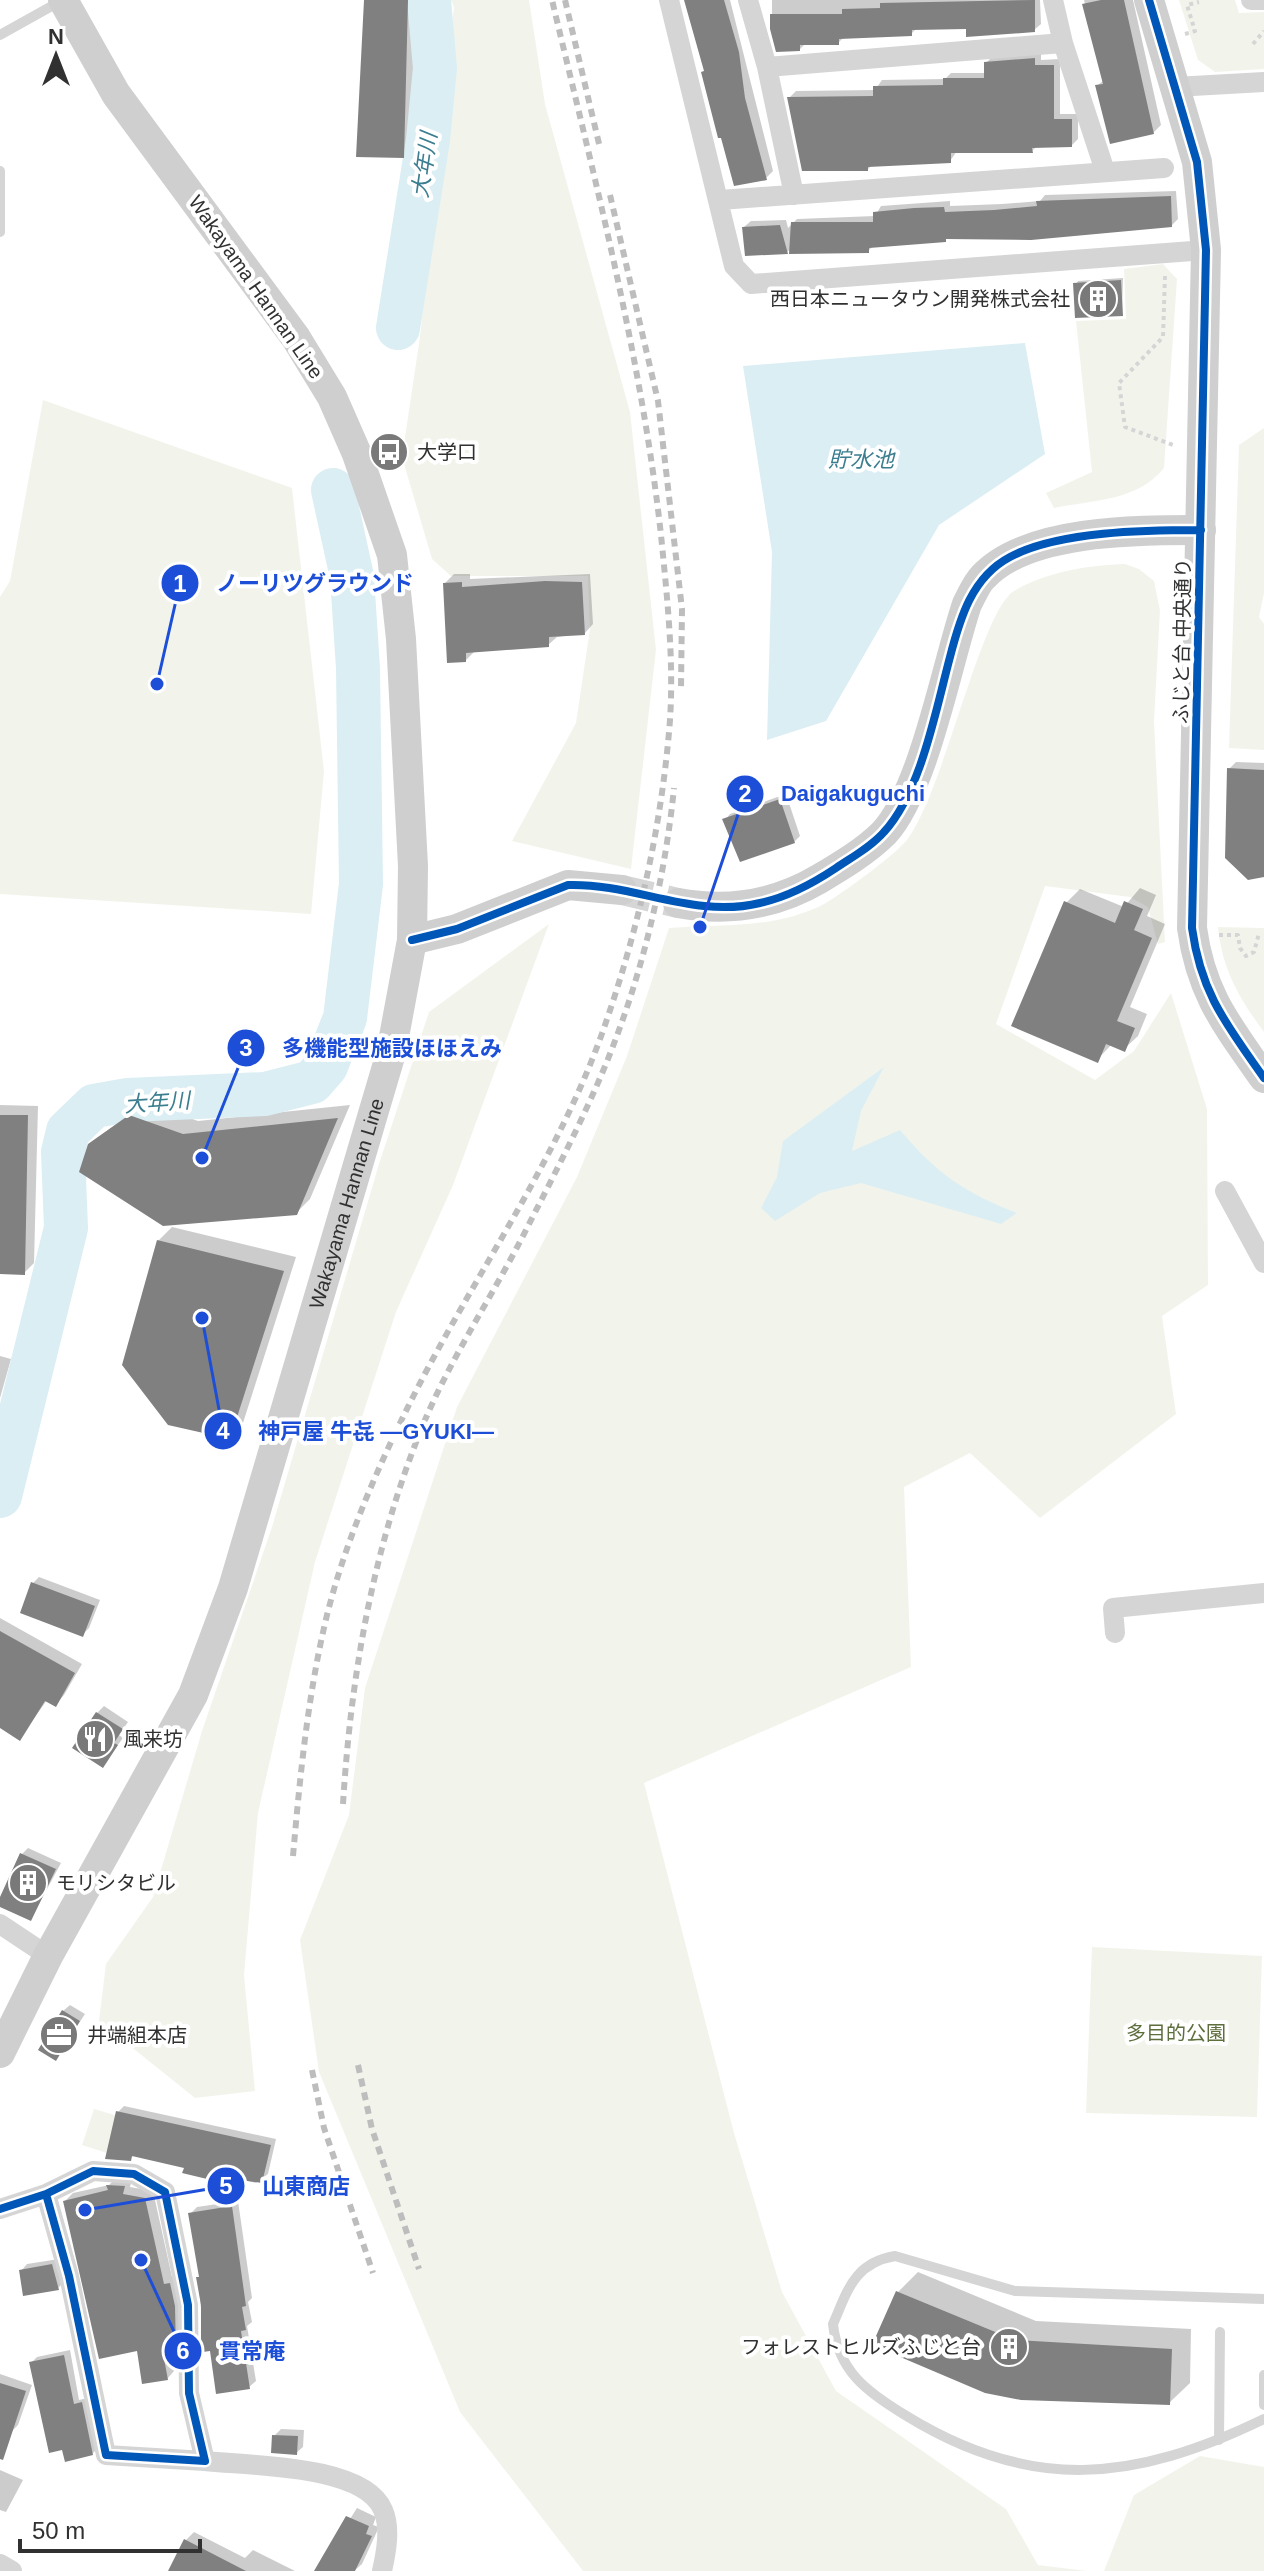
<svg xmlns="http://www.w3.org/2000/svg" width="1264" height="2571" viewBox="0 0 1264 2571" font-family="Arial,'Noto Sans JP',sans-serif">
<rect width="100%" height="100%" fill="#fff"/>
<path fill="#f2f4ec" d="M451 0H529L545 104 630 412 656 650 631 869 512 841 576 723 590 629 588 576H451L432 559 402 457 420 337 454 7Z
M1179 0H1235L1239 13 1264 12V69L1215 72 1198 60Z
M1163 264 1177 279 1164 468C1138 501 1093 500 1054 508L1046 493 1092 472 1076 321 1126 319 1124 269Z
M43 400 292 488 324 771 311 914 0 894V597L10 581Z
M1264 428V593L1259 617 1264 624V750L1229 748 1239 445Z
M1125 564 1139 569 1154 581 1160 610 1154 722 1165 942 1158 944 1148 907 1130 897 1045 886 996 1024 1095 1080 1134 1051 1171 993 1207 1109 1208 1285 1162 1316 1176 1414 1040 1518 970 1453 904 1487 911 1667 644 1783 734 2133 782 2292 836 2391 1006 2509 1038 2565 1087 2571H583L460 2412 319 2072 300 1940 349 1815 365 1688 457 1407 577 1177 627 1056 669 928C721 924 777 929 824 904 839 896 896 854 906 841 944 793 980 612 1014 591 1046 572 1089 565 1125 564Z
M549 924 453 1185 396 1312 315 1562 258 1813 244 1975 255 2091 195 2098 99 2021 106 1964 153 1897 202 1731 272 1527 379 1164 429 1012Z
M1218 927 1264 928V1032C1239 998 1222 969 1218 927Z
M1092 1947 1262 1956 1257 2117 1086 2113Z
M94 2109 118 2116 110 2154 82 2145Z
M1200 2456 1264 2467V2571H1104L1134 2495Z"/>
<path fill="#dbeef3" d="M1025 343 1045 454 939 525 826 721 767 740 772 552 743 366Z
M884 1067 861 1111 852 1151 900 1130C936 1173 965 1193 1017 1213L1001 1224 861 1183 820 1193 775 1221 761 1208 777 1177 783 1141Z"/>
<path fill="#0003" d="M366 0H421L417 142 403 156Z
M688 0H730L773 171 766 178 706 70Z
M772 0H1040L1041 24 1034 30 918 27 911 34 844 37 838 43H806L800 49 772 29Z
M1084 0H1133L1161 125 1153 133 1097 86 1104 80Z
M1041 53V60L1060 59V114H1078V139L1072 145 1037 146 1032 151H957L950 161 872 165 868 169 789 98 796 91 875 90 882 80 945 79 951 73H986V63L992 57Z
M1176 191 1178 219 1171 226 948 237 873 246 868 251 791 249 787 252 744 227 751 221 786 220 788 228 797 219 875 216 881 206 950 201V206L1002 204 1040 201 1045 195Z
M1123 278 1122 314 1076 284 1078 281Z
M454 574H470V579L590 574 593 624 585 633 557 637 548 645 474 652 465 661 445 583Z
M1236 762 1264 763V875L1229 769Z
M786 794 800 836 794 842 725 820 730 814Z
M1140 888 1156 895 1147 916 1165 924 1130 1007 1147 1014 1138 1036 1124 1049 1112 1044 1097 1060 1066 903 1080 889 1124 907Z
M144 1102 198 1121 350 1105 310 1199 296 1213 90 1145Z
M0 1105 38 1106 34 1263 24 1273 0 1272Z
M172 1227 296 1257 243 1423 229 1437 158 1241Z
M0 1356 11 1359 0 1398Z
M39 1577 100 1600 89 1628 83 1634 33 1583Z
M0 1618 82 1664 64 1695 56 1704 47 1700 20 1738 0 1726Z
M104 1706 128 1722 119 1735 123 1738 103 1765 97 1713Z
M28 1848 61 1863 31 1919 0 1904 22 1854Z
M70 2005 85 2014 56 2058 63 2011Z
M124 2106 276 2139 268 2174 256 2183 232 2177 227 2181 186 2166 134 2155 130 2159 118 2112Z
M116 2178 132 2179 130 2187 153 2191 172 2277 178 2276 183 2341 171 2349 174 2371 167 2379 139 2349 65 2201 73 2193 109 2185Z
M238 2201 252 2298 248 2302 252 2322 247 2326 256 2381 249 2387 212 2348 205 2349 198 2278 201 2275 190 2214 197 2207Z
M59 2259 64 2282 58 2288 21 2271 27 2264Z
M918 2272 1036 2321 1191 2329 1190 2383 1169 2403 898 2292Z
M70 2350 79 2400 88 2398 98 2448 92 2454 31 2363 37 2357Z
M0 2374 32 2385 18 2425 11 2432 0 2428Z
M281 2429 304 2430 303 2447 296 2453 274 2436Z
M0 2470 23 2480 6 2512 0 2510Z
M357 2508 376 2517 373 2525 379 2527 362 2564 354 2571H317Z
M194 2532 245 2558 253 2550 295 2571H180L186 2540Z"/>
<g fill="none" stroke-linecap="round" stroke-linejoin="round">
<path stroke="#dbeef3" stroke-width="44" d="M398 328 428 140 435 68 429 0
M0 1496 66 1228 63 1152 68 1131 94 1106 128 1100 265 1094 312 1082 326 1066 345 1018 361 884 358 668 352 577 333 490"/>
</g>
<path fill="#808080" d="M364 0H408L404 158 356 157Z
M684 0H724L739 52 745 98 767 180 734 186 721 138H718L701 72 704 71Z
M1035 0V32L966 37V29L912 30V36L839 39V45H800V51L776 52 770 29V14H842V9L880 8V3Z
M1101 0H1124L1154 134 1110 144 1095 85 1103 84 1082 4Z
M1035 58V65H1054V119H1072V147L1032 148 1033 153H951V163L868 167V171H802L787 97 873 96V86L943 85V78H984V62Z
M1171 196 1172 227 1031 240 946 239V242L869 248V253L789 254 791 222H873V212L914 208 944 207 945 212 994 210 1037 206 1036 201Z
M780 225 788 254 745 256 742 227Z
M1121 280 1123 316 1075 318 1073 283Z
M545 581 582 582 585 635 549 637V647L466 653V662L447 663 443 583 462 582V587Z
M1227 768 1264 770V877L1248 880 1225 858Z
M780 799 795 843 740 862 722 819Z
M1064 901 1115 923 1124 901 1143 909 1134 930 1152 938 1117 1021 1135 1028 1125 1052 1106 1044 1098 1063 1011 1026Z
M0 1115H28L25 1275 0 1274Z
M129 1115 183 1134 338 1118 297 1215 163 1226 79 1172 88 1144Z
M157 1240 284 1271 230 1439 168 1425 122 1365Z
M31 1582 95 1606 83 1637 20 1613Z
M0 1631 75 1673 56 1707 45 1701 20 1741 0 1728Z
M96 1712 123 1729 114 1743 118 1745 103 1768 72 1748Z
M20 1853 56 1869 31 1921 0 1907V1897Z
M62 2010 80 2021 56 2061 38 2050Z
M116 2111 271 2145 262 2183 227 2178 228 2184 182 2173 184 2168 132 2156 131 2161 105 2159Z
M106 2185 125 2186 123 2194 145 2198 164 2284 170 2283 175 2306 176 2350 163 2353 168 2380 142 2384 137 2351 99 2359 63 2201 108 2190Z
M232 2206 246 2306 242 2307 246 2330 241 2331 250 2389 216 2394 210 2351 203 2352 201 2346V2305L196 2277H199L188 2213Z
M52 2264 59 2290 23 2296 19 2270Z
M896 2291 1015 2340 1172 2349 1170 2405 1021 2400 985 2393 872 2345Z
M64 2355 74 2404 82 2402 93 2455 65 2462 62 2450 49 2453 29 2362Z
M0 2383 26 2391 3 2460 0 2459Z
M272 2435 298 2436 297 2455 271 2453Z
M346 2516 369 2526 366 2534 372 2536 355 2571H314Z
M184 2539 246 2571H168Z"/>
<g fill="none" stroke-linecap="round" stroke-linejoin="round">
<path stroke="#d6d6d6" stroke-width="30" stroke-dasharray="30 15" stroke-linecap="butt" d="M622 890 678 903"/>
<path stroke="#d5d5d5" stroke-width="4" stroke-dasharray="4 4" stroke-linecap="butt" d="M1185 34 1195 31 1187 5 1199 2
M1253 44 1264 31
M1165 276 1163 337 1119 383 1125 427 1173 445
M1219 935H1238L1240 948 1246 956 1254 952 1259 933"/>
<path stroke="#d5d5d5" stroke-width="10" d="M0 35 61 1
M0 171V232
M1264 2299 1015 2291 895 2256C854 2263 848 2290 833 2324 838 2371 867 2392 905 2415 1031 2493 1134 2482 1264 2419
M1264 2375V2405
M1219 2440 1220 2332"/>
<path stroke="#d5d5d5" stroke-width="20" d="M669 0 734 266 751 284 1206 250
M748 0 767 67 794 195
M1053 0 1063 43 1105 171
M1251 0H1264
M767 67 1063 43
M1175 87 1264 82
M720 200 1164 168
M1225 1191 1264 1263
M1115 1633 1113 1608 1264 1593
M0 1924 48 1956
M0 2209 46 2194 93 2171 134 2174 165 2192 188 2305 189 2393 205 2461 106 2455 69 2276 46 2194
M205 2461C248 2466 364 2464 383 2510 391 2528 386 2553 382 2571
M0 2564 12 2571"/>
<g stroke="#cfcfcf" stroke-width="30">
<path d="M1149 0 1197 162 1206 250 1192 928C1201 994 1227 1025 1264 1078"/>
<path d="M678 903C728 912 775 905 819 879 841 866 866 851 884 833 924 790 947 663 967 604 972 595 976 584 983 577 1027 529 1140 530 1201 530"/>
<path d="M412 940 457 929 568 885 622 890"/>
<path id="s1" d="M0 2053 48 1956 193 1695 233 1588 391 1053 412 940 413 866 401 639 392 555 357 454 332 397 296 338 116 94 63 0"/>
</g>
<path stroke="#bdbdbd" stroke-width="6" stroke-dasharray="8 6" stroke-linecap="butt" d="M565 0 600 148
M610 195 658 401 682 609 681 688
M343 1804C351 1673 374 1542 425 1420 453 1354 495 1292 527 1228 560 1163 595 1097 619 1030 647 954 666 868 674 788
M293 1856C300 1776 308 1693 327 1615 344 1547 373 1478 404 1415 468 1283 557 1164 605 1025 639 927 662 824 670 720 674 659 667 596 661 535 641 354 594 177 552 0
M358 2065 372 2129 419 2269
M312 2070 324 2128 373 2273"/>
<g stroke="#fff" stroke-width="13">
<path id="cycleway" d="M1149 0 1197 162 1206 250 1192 928C1201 994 1227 1025 1264 1078
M412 940 457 929 568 885C634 883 694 919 760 903 788 897 812 884 836 868 852 857 871 847 884 832 921 792 936 709 950 657 960 618 972 577 1010 557 1058 531 1147 530 1201 530
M0 2209 46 2194 93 2171 134 2174 165 2192 188 2305 189 2393 205 2461 106 2455 69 2276 46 2194"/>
</g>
<use href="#cycleway" stroke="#0057b8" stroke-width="8"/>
</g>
<defs>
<g id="building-disc" transform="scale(2)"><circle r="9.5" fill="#797979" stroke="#fff"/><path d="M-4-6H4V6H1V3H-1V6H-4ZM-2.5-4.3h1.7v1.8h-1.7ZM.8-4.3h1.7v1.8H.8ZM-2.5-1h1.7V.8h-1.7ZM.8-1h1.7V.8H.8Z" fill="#fff"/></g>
<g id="bus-disc" transform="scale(2)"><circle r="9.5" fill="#797979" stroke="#fff"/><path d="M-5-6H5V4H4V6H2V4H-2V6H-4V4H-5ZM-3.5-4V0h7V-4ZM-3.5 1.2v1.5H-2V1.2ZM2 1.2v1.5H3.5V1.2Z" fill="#fff"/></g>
<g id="restaurant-disc" transform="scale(2)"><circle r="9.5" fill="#797979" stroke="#fff"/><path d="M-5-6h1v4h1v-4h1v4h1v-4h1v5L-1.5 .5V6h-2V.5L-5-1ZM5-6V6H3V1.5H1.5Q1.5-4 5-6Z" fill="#fff"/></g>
<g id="office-disc" transform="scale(2)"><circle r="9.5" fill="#797979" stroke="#fff"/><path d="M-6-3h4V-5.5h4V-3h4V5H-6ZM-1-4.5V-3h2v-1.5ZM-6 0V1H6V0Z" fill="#fff"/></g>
</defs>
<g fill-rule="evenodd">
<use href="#building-disc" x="1098" y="299"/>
<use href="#bus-disc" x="389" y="452"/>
<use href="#restaurant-disc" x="95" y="1739"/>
<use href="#building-disc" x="28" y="1883"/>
<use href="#office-disc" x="59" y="2035"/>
<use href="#building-disc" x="1009" y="2347"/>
</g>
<g text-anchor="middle" stroke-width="8" stroke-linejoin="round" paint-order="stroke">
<g font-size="20" fill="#313131" stroke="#fff">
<text transform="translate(256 287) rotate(55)" y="7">Wakayama Hannan Line</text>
<text transform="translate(1182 641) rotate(-89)" y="7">ふじと台 中央通り</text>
<text dy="7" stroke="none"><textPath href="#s1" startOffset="922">Wakayama Hannan Line</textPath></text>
</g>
<g font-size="20" fill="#313131" stroke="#fff" text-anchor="start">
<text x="1070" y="306" text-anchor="end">西日本ニュータウン開発株式会社</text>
<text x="417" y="459">大学口</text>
<text x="123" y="1746">風来坊</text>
<text x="56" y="1890">モリシタビル</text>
<text x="87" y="2042">井端組本店</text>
<text x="981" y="2354" text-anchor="end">フォレストヒルズふじと台</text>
</g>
<g font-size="20" fill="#5e6f3d" stroke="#fff">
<text x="1176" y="2040">多目的公園</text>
</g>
<g font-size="22" font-style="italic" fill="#3b7e8f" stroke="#fff">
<text transform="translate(424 165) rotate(-82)" y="8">大年川</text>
<text x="861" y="467">貯水池</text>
<text transform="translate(157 1102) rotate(-4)" y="8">大年川</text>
</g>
</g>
<path fill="none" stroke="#1d4ed8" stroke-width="3" d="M157 684L180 583M700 927L745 794M202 1158L246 1048M202 1318L223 1431M85 2210L226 2186M141 2260L183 2351"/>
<g fill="#1d4ed8" stroke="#fff" stroke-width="3">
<circle cx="157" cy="684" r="8"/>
<circle cx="700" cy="927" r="8"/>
<circle cx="202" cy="1158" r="8"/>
<circle cx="202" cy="1318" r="8"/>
<circle cx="85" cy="2210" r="8"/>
<circle cx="141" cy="2260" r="8"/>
<circle cx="180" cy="583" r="20"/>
<circle cx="745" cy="794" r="20"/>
<circle cx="246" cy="1048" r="20"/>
<circle cx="223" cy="1431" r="20"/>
<circle cx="226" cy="2186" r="20"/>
<circle cx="183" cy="2351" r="20"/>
</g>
<g font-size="24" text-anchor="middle" font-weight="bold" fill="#fff">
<text x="180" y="592">1</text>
<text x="745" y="802">2</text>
<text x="246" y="1056">3</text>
<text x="223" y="1439">4</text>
<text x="226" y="2194">5</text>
<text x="183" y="2359">6</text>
</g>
<g font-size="22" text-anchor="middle" font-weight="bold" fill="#1d4ed8" stroke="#fff" stroke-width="8" stroke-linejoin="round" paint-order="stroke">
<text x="315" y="591">ノーリツグラウンド</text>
<text x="853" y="801">Daigakuguchi</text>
<text x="392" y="1056">多機能型施設ほほえみ</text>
<text x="376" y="1439">神戸屋 牛㐂 ―GYUKI―</text>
<text x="306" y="2194">山東商店</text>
<text x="252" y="2359">貫常庵</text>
</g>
<g transform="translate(56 56)" stroke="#ffffff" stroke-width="6" paint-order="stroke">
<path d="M0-6L14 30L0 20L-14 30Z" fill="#313131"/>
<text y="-12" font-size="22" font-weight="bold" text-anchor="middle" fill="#313131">N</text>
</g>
<path d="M20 2539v12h180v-12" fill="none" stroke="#313131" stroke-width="4"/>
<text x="32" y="2539" font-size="24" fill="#313131" stroke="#ffffff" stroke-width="6" paint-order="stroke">50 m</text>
</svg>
